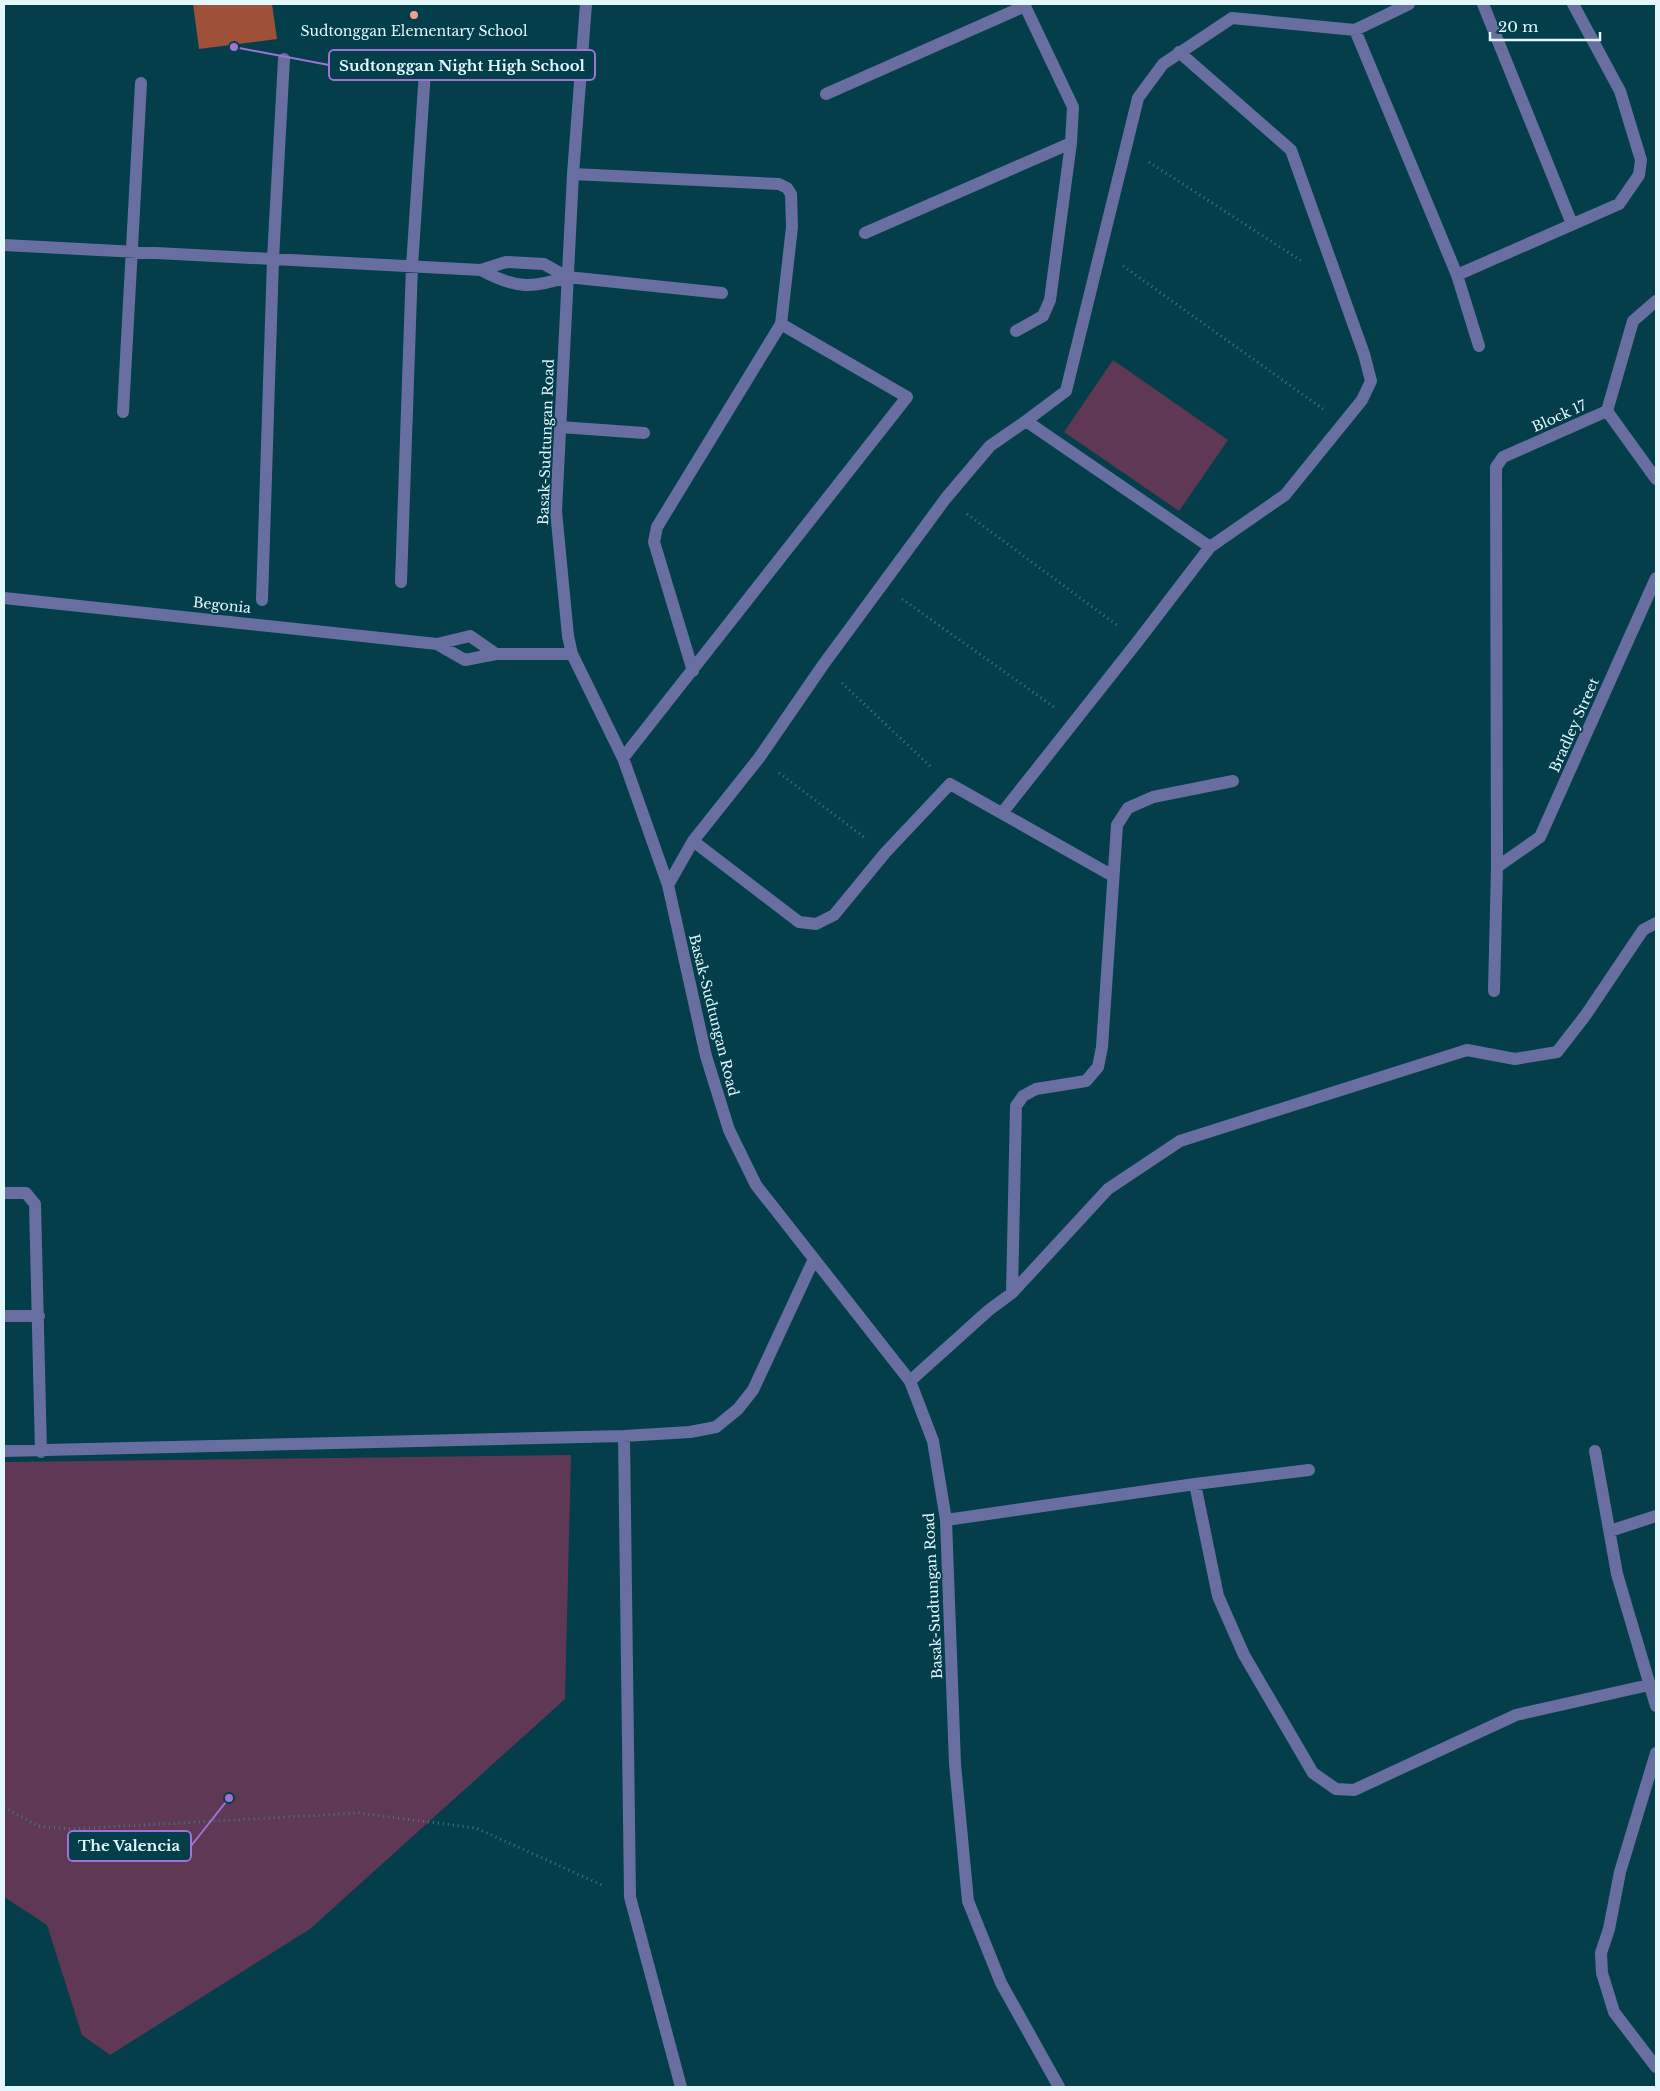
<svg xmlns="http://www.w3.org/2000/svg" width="1660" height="2091" viewBox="0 0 1660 2091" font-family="'Libre Baskerville',serif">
<rect width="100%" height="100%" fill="#033e4a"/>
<path fill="#5f3855" d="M1113 360 1228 440 1179 511 1064 432Z
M571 1455 565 1699 310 1929 110 2055 82 2035 47 1925 4 1897V1462Z"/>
<path fill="#9e5039" d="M193 4H272L277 39 199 49Z"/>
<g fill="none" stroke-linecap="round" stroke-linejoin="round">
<path stroke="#477680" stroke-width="3" stroke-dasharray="1 4" stroke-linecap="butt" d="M1149 162 1303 262
M1123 266 1323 409
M967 514 1118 626
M902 599 1054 707
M842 683 932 768
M779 773 864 837
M4 1807 38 1826 70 1829 359 1813 476 1828 604 1886"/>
<path stroke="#686fa0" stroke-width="12" d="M586 4 573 174 556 511 568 636 572 654 623 758 668 885 706 1056 729 1130 756 1185 910 1381 933 1441 946 1520 955 1764 968 1901 1001 1983 1059 2087
M1483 4 1572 224
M1355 30 1457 275 1479 346
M826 94 1025 6
M573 174 779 184 787 188 791 194 792 227 781 324 657 527 654 542 693 671
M865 233 1071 143
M4 245 481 270 506 262 544 264 567 277 722 293
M481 270C514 288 531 289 567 277
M1457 275 1619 204 1639 175 1641 160 1620 91 1573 4
M1016 331 1043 316 1050 300 1071 143 1073 107 1024 4
M1607 411 1656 479
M123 412 141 83
M1026 421 1210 547
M560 427 644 433
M401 582 412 266 426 56
M4 598 437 644 470 636 496 654
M262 600 273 259 284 59
M437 644 465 660 496 654H572
M623 758 907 397 781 324
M1002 813 1138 641 1210 547 1285 495 1362 400 1371 381 1364 354 1291 150 1179 52
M693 841 799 922 816 924 834 915 885 853 950 784 1113 876
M1497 867 1540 837 1656 578
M668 885 693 841 759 758 823 665 946 498 990 446 1026 421 1066 391 1138 98 1163 64 1232 18 1355 30 1409 4
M1494 991 1497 867 1496 467 1503 457 1607 411 1633 321 1656 301
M4 1193H26L35 1204 41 1452
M1012 1293 1016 1106 1023 1096 1036 1089 1086 1081 1098 1067 1102 1047 1117 825 1128 808 1153 797 1233 781
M4 1316H39
M910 1381 989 1310 1012 1293 1108 1189 1180 1141 1467 1050 1515 1059 1557 1052 1585 1016 1643 930 1656 923
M624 1436 630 1897 681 2087
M4 1451 624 1436 690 1432 716 1427 738 1409 753 1390 814 1259
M1595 1451 1617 1574 1656 1706
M1195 1484 1218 1596 1244 1655 1313 1773 1336 1789 1354 1790 1516 1715 1649 1685
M946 1520 1195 1484 1309 1470
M1610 1531 1656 1516
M1656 1753 1620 1872 1609 1929 1601 1953 1602 1973 1614 2012 1656 2067"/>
</g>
<circle fill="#f39f85" stroke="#033e4a" stroke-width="2" cx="414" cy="15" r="5"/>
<g text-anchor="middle" stroke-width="4" stroke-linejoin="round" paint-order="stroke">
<g font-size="14" fill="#e3f7fe" stroke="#033e4a">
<text x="414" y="36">Sudtonggan Elementary School</text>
</g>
<g font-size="14" fill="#e3f7fe" stroke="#033e4a">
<text transform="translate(1559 416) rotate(-24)" y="5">Block 17</text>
<text transform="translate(546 442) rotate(-88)" y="5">Basak-Sudtungan Road</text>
<text transform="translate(222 605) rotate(6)" y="5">Begonia</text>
<text transform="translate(1574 725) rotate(-66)" y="5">Bradley Street</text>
<text transform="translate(714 1015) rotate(76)" y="5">Basak-Sudtungan Road</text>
<text transform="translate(933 1596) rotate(-93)" y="5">Basak-Sudtungan Road</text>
</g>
</g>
<path fill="none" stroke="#9f73d5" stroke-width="2" d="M234 47L329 65M229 1798L191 1846"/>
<g fill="#9f73d5" stroke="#033e4a" stroke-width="2">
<circle cx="234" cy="47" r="5"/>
<circle cx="229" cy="1798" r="5"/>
</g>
<g fill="#033e4a" stroke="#9f73d5" stroke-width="2">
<rect x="329" y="50" width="266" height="30" rx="5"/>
<rect x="68" y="1831" width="123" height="30" rx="5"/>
</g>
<g font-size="15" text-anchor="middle" font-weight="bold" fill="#e3f7fe">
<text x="462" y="71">Sudtonggan Night High School</text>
<text x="129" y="1851">The Valencia</text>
</g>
<rect width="1660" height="2091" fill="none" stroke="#e3f7fe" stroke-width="10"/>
<path d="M1490 32v8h110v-8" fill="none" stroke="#e3f7fe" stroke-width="2.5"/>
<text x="1498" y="32" font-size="15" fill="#e3f7fe" stroke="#033e4a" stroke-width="4" paint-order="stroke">20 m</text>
</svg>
